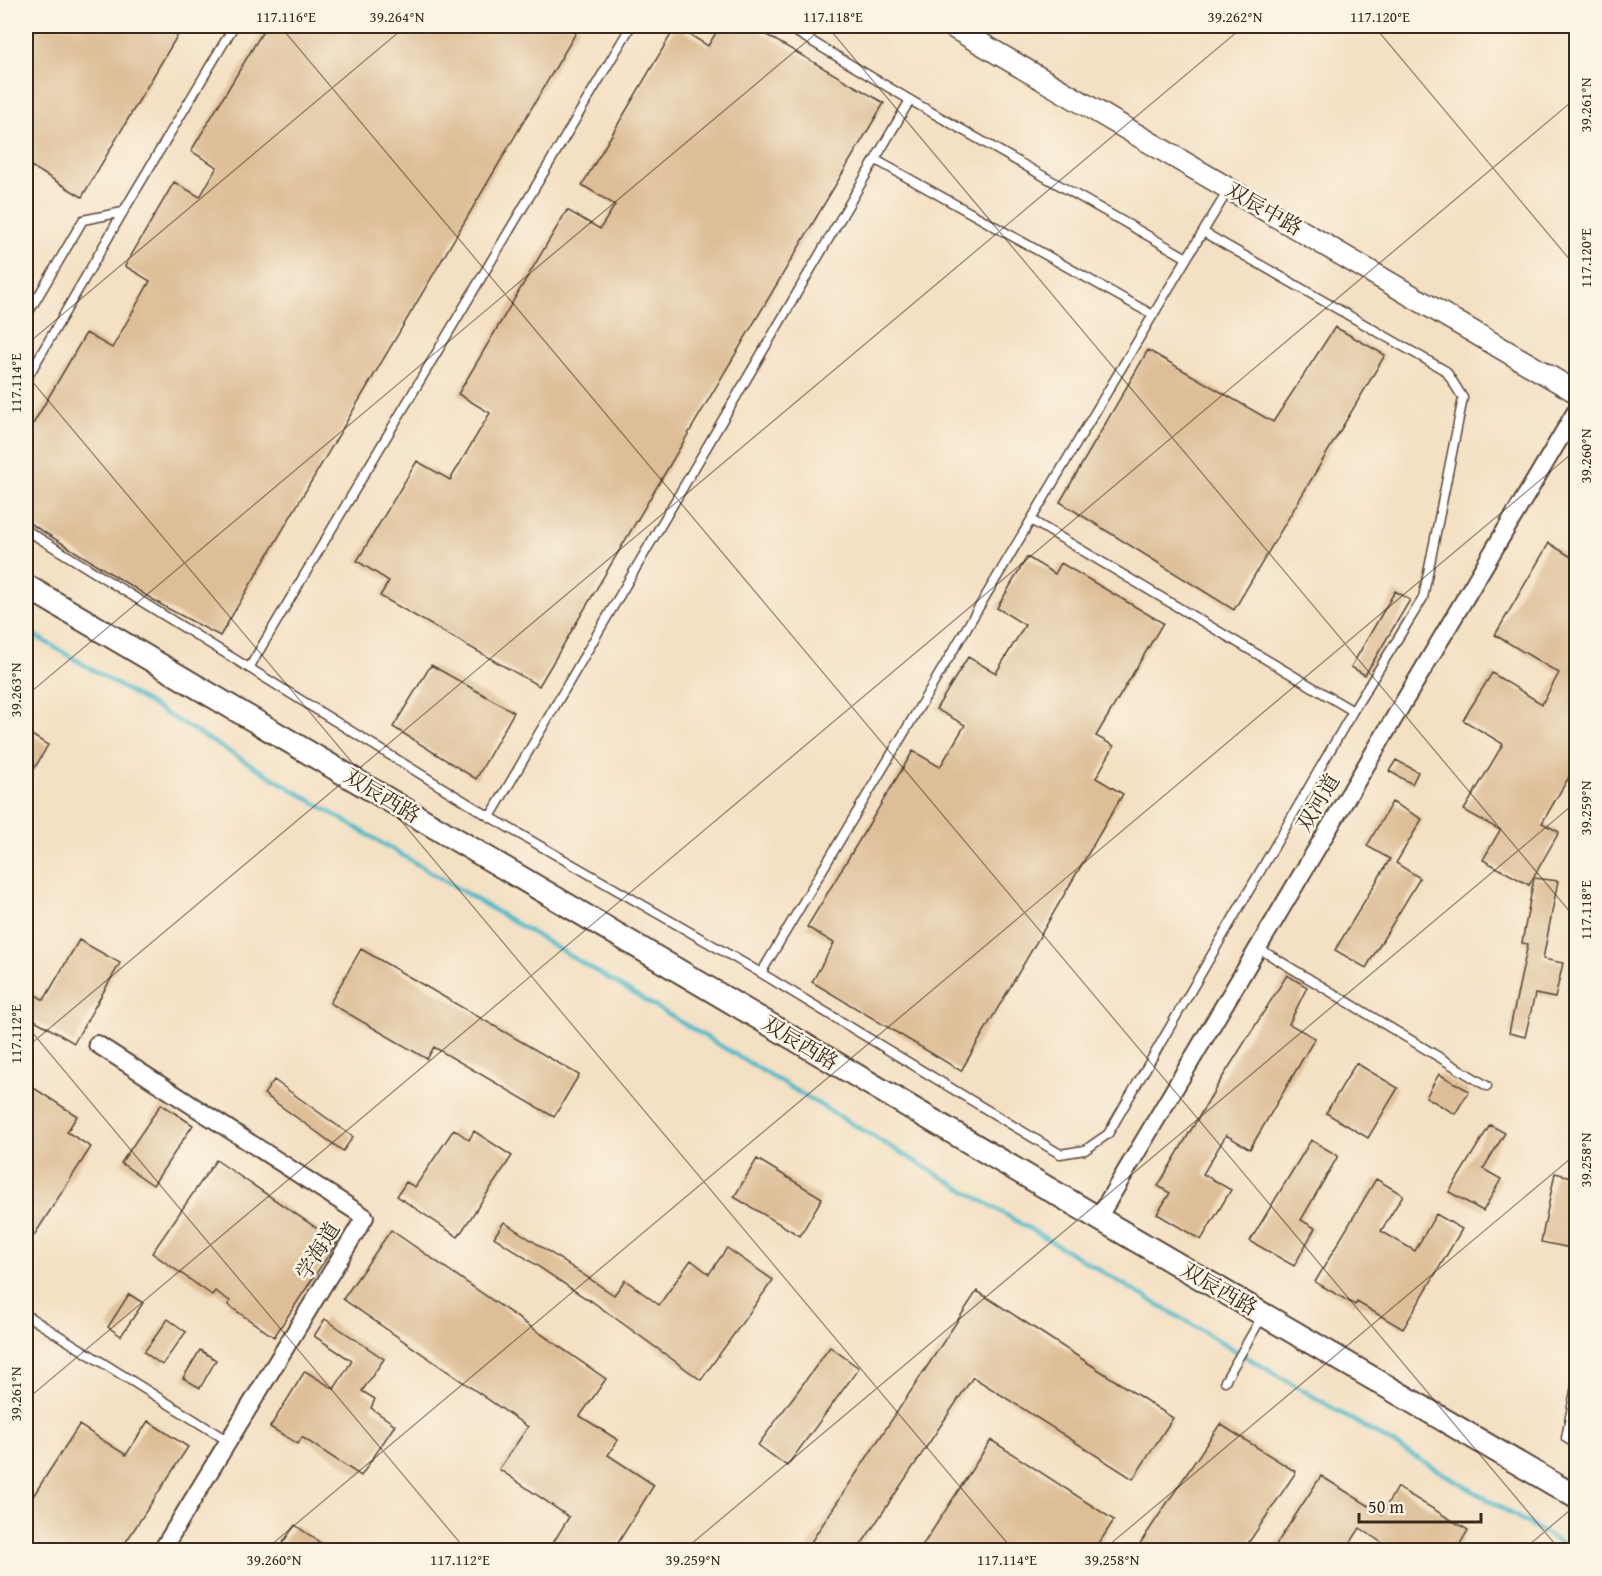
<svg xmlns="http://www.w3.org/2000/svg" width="1602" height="1576" viewBox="0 0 1602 1576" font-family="'Gentium Book Plus','Noto Serif SC',serif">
<rect width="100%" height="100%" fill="#fcf5e5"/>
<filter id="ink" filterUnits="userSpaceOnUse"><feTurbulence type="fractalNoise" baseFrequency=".0167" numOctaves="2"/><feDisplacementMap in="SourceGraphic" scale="12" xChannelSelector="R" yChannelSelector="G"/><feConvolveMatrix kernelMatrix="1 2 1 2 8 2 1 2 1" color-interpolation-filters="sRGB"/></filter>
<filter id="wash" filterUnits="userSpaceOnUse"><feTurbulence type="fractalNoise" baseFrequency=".008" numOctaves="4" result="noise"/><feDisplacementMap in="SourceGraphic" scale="24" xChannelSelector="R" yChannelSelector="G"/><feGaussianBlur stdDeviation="1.35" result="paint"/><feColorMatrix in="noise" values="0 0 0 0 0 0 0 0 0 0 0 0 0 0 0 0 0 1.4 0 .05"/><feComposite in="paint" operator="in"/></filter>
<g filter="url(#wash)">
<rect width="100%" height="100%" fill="#f4e0c3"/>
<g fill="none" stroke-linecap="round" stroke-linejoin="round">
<path stroke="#4dbac8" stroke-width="4.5" d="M26 630 788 1086 1573 1550"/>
</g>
<g id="blocks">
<path fill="#ddbe96" d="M26 26H183L82 197 26 163Z
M266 26H580L220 636 165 607 26 521V494L32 482 26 478V436L86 333 112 348 150 281 125 266 174 182 200 197 217 167 191 151Z
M676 26 708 46 720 26H751L884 103 539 686 380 596 389 581 357 561 417 461 450 480 490 413 458 394 567 210 600 229 615 205 582 185Z
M1335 327 1385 355 1234 610 1060 502 1148 350 1273 422Z
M1549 543 1576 560V765L1542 823 1559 832 1529 885 1483 860 1500 830 1464 810 1503 744 1463 720 1492 673 1542 704 1559 673 1495 635Z
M1027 557 1055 574 1061 563 1163 623 1096 736 1114 746 1096 778 1123 794 961 1071 812 982 834 943 807 927 913 751 940 767 965 725 936 709 968 657 996 673 1025 625 997 608Z
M1395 591 1410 600 1365 675 1351 667Z
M431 665 514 712 476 779 393 727Z
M30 734 48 745 26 783V742Z
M1396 760 1418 772 1412 784 1389 771Z
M1392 802 1422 819 1396 863 1420 878 1366 968 1335 950 1390 859 1367 846Z
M1534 878 1558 881 1543 959 1563 963 1555 998 1535 994 1525 1037 1509 1033 1528 944 1522 943Z
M79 940 120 963 74 1043 26 1015V989L44 1000Z
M361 949 579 1075 554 1117 434 1047 427 1059 330 1003Z
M1287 975 1307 987 1289 1024 1315 1038 1250 1149 1226 1135 1203 1174 1231 1190 1201 1240 1157 1214 1170 1193 1158 1186 1217 1086Z
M1356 1063 1398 1088 1368 1138 1326 1113Z
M1439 1074 1469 1091 1455 1114 1426 1097Z
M274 1080 353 1137 343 1151 264 1094Z
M26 1083 77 1116 67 1132 91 1147 26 1248Z
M161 1104 193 1125 153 1185 121 1163Z
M1490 1125 1505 1133 1483 1169 1501 1179 1483 1211 1449 1192Z
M454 1129 469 1140 474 1131 512 1156 458 1237 397 1196 406 1182 415 1187Z
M1311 1140 1338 1156 1301 1220 1315 1228 1294 1266 1250 1241Z
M757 1159 822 1198 800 1236 734 1197Z
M216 1160 337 1242 274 1337 228 1305 230 1301 215 1291 212 1295 152 1253Z
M1555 1173 1576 1178V1249L1541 1242Z
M1376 1179 1403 1195 1381 1231 1415 1251 1436 1214 1462 1229 1403 1329 1357 1302 1355 1305 1315 1282Z
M504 1222 614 1295 625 1280 659 1305 691 1260 709 1274 727 1248 773 1280 701 1380 590 1300V1301L494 1237Z
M391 1230 606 1379 580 1416 618 1440 608 1455 654 1485 613 1551H548L569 1517 499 1469 528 1427 343 1299Z
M977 1291 1173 1418 1133 1479 973 1377 857 1551H805Z
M129 1294 143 1303 121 1336 108 1327Z
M168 1319 186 1332 162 1365 144 1352Z
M325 1319 384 1359 362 1391 375 1399 371 1408 395 1425 361 1476 302 1437 298 1444 270 1427 305 1371 334 1389 352 1361 314 1336Z
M830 1347 859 1368 787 1466 758 1445Z
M200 1350 216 1360 200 1388 183 1378Z
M148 1421 188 1447 120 1551H26V1507L79 1425 126 1455Z
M1220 1424 1296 1472 1243 1551H1135Z
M991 1440 1114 1520 1094 1551H919Z
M1321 1476 1382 1514 1397 1487 1468 1530 1456 1551H1438L1429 1545 1425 1551H1394L1360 1528 1345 1551H1272Z
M295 1525 332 1551H277Z"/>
</g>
</g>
<g filter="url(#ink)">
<use href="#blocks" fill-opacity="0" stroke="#574537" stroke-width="1.5"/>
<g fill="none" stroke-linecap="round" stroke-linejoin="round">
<g stroke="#574537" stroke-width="11">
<path id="service" d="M786 26 910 100 1187 258
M876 160 1153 315
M1203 232 1446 371 1463 398 1423 598 1353 711 1108 1134 1085 1150 1060 1154 761 973 1187 258 1229 189
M26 317 83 220 123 212
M26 380 123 212 234 26
M1031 520 1353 711
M26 530 490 817 761 973
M249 668 631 26
M490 817 910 100
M1258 948 1487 1086
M26 1315 228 1441
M1225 1381 1263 1315
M1576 1386 1566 1438 1576 1444"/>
</g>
<g stroke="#574537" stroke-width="20">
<path id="minor" d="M97 1044 365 1217 162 1550
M1098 1218 1576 411"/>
</g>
<g stroke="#574537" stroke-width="24">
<path id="tertiary" d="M951 26 1576 392"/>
</g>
<g stroke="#574537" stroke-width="26">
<path id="secondary" d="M26 586 1098 1218 1576 1497"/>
</g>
<use href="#service" stroke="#fff" stroke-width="8"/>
<use href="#minor" stroke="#fff" stroke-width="16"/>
<use href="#tertiary" stroke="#fff" stroke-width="21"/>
<use href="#secondary" stroke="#fff" stroke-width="22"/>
</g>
</g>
<path fill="none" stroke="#3b2a1e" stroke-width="1.5" stroke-opacity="0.45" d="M280 26 1560 1550M827 26 1576 919M1374 26 1576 267M26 345 406 26M26 374 1013 1550M26 696 825 26M26 1025 466 1550M26 1048 1244 26M26 1400 1576 98M265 1550 1576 450M684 1550 1576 802M1103 1550 1576 1154M1523 1550 1576 1505"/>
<g text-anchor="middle" stroke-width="5" stroke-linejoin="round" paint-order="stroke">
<g font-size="21" fill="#3b2a1e" stroke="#fcf5e5">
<text transform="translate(1264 209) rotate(30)" y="7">双辰中路</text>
<text transform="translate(382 796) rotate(31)" y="7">双辰西路</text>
<text transform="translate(1318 803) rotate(-59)" y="7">双河道</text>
<text transform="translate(800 1043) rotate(31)" y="7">双辰西路</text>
<text transform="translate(318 1251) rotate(-58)" y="7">学海道</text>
<text transform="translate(1219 1289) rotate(30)" y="7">双辰西路</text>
</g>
</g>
<rect width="1602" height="1576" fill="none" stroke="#fcf5e5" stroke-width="66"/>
<path d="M1359 1513v9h122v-9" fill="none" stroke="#3b2a1e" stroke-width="3"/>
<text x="1368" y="1513" font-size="18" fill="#3b2a1e" stroke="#fcf5e5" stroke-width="4.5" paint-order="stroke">50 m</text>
<rect x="33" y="33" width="1536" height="1510" fill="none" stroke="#3b2a1e" stroke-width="2"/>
<g font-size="15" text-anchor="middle" fill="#3b2a1e">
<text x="286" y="22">117.116°E</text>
<text x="397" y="22">39.264°N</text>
<text x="833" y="22">117.118°E</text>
<text x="1235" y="22">39.262°N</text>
<text x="1380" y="22">117.120°E</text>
<text transform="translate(1586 105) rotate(-90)" y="5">39.261°N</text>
<text transform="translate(1586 258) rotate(-90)" y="5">117.120°E</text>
<text transform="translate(16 383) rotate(-90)" y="5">117.114°E</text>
<text transform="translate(1586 456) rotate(-90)" y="5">39.260°N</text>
<text transform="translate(16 690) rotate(-90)" y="5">39.263°N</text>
<text transform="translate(1586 808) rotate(-90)" y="5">39.259°N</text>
<text transform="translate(1586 910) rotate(-90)" y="5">117.118°E</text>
<text transform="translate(16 1034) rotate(-90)" y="5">117.112°E</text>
<text transform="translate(1586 1160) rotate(-90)" y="5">39.258°N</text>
<text transform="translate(16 1394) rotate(-90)" y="5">39.261°N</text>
<text x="274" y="1565">39.260°N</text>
<text x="460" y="1565">117.112°E</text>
<text x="693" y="1565">39.259°N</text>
<text x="1007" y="1565">117.114°E</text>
<text x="1112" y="1565">39.258°N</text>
</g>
</svg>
